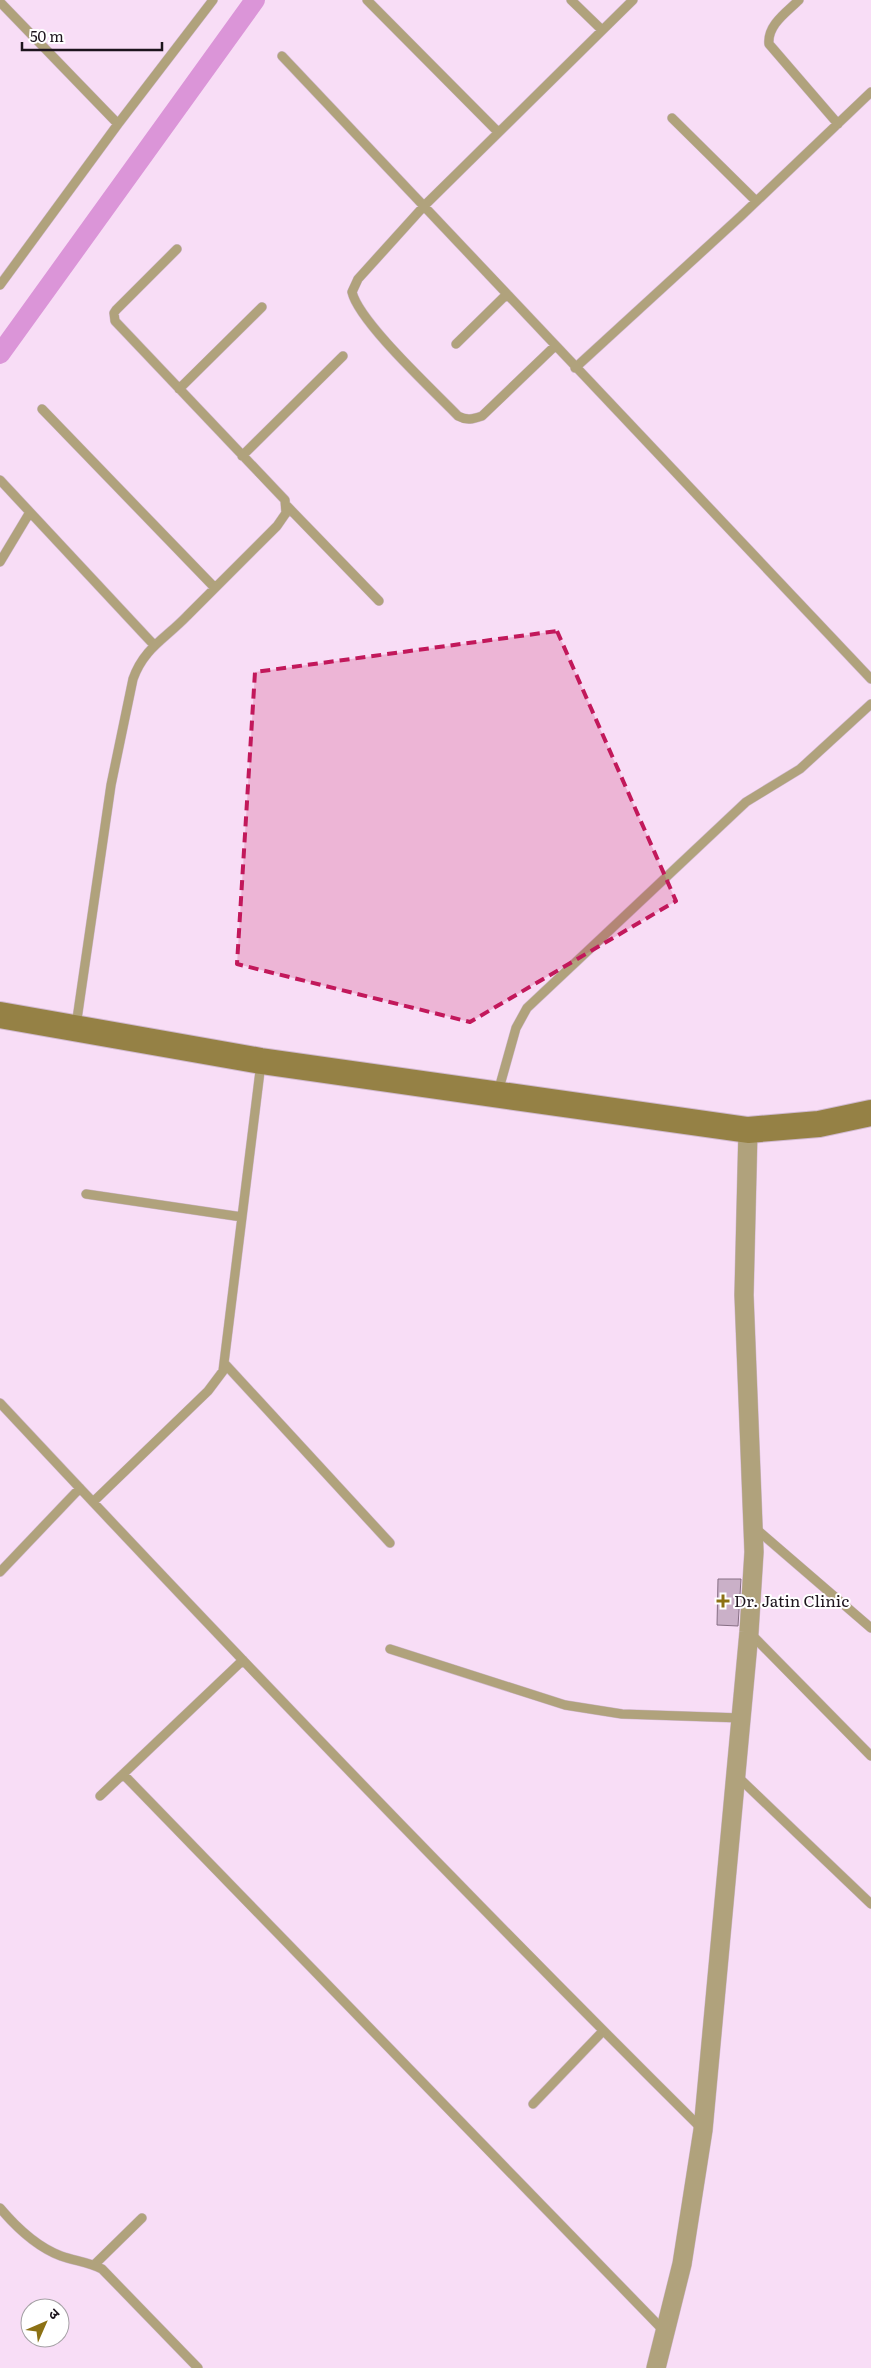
<svg xmlns="http://www.w3.org/2000/svg" width="871" height="2368" viewBox="0 0 871 2368" font-family="Literata,'Noto Sans Devanagari',serif">
<rect width="100%" height="100%" fill="#f8ddf6"/>
<g fill="none" stroke-linecap="round" stroke-linejoin="round">
<path stroke="#db95d8" stroke-width="20" d="M0 354 255 0"/>
</g>
<path fill="#cab0c8" stroke="#866e84" d="M718 1579H741L738 1626 717 1625Z"/>
<g fill="none" stroke-linecap="round" stroke-linejoin="round">
<g stroke="#d1b9cf" stroke-width="10">
<path id="lane" d="M367 0 498 132
M571 0 602 30
M799 0C787 12 767 25 769 44L838 124
M0 2 118 124
M282 56 871 679
M672 118 756 201
M0 285 118 124 213 0
M456 344 507 294
M555 346 482 416C473 419 467 421 458 416 434 391 359 322 352 292L358 279 424 206 633 0
M575 368 741 216 871 92
M179 389 262 307
M42 409 215 588
M242 456 343 356
M0 480 154 645
M287 506 379 601
M0 562 30 512
M76 1026 111 785 133 679C144 648 165 639 187 616 217 586 247 556 277 526L286 513 285 500 115 321 114 313 116 310 177 249
M498 1092 516 1028 527 1008 746 802 800 769 871 704
M86 1194 242 1217
M225 1364 390 1543
M0 1403C230 1649 463 1892 702 2129
M93 1502 208 1391 223 1371 261 1063
M755 1528 871 1628
M0 1572 80 1488
M749 1632 871 1756
M390 1649 565 1705 622 1714 741 1718
M123 1774 665 2332
M737 1776 871 1904
M100 1796 243 1660
M533 2104 603 2031
M0 2208C16 2227 37 2247 61 2256 75 2261 89 2262 102 2269L198 2368
M94 2265 142 2218"/>
</g>
<g stroke="#d1b9cf" stroke-width="20">
<path id="street" d="M656 2368 682 2264 703 2130 749 1632 754 1552 744 1295 748 1130"/>
</g>
<g stroke="#d1b9cf" stroke-width="28">
<path id="secondary" d="M0 1015 261 1061 748 1130 819 1124 871 1113"/>
</g>
<use href="#lane" stroke="#b0a27c" stroke-width="9"/>
<use href="#street" stroke="#b0a27c" stroke-width="19"/>
<use href="#secondary" stroke="#958145" stroke-width="26"/>
</g>
<path fill="#c2185b" fill-opacity="0.2" stroke="#c2185b" stroke-width="4" stroke-dasharray="10 6" stroke-linejoin="round" d="M557 631 676 901 470 1022 237 964 255 672Z"/>
<path fill="#8c7114" stroke="#fff" stroke-width="2" d="M720.5 1593.5h5v5h5v5h-5v5h-5v-5h-5v-5h5z"/>
<g text-anchor="middle" stroke-width="4" stroke-linejoin="round" paint-order="stroke">
<g font-size="16" fill="#1d141d" stroke="#fff" text-anchor="start">
<text x="734" y="1607">Dr. Jatin Clinic</text>
</g>
</g>
<g transform="translate(45 2323) rotate(45)"><circle r="24" fill="#ffffff" stroke="#a5a1a5"/>
<path d="M0-4L9 19L0 12L-9 19Z" fill="#8c7114"/>
<text y="-8" font-size="14" font-weight="bold" text-anchor="middle" fill="#1d141d">उ</text>
</g>
<path d="M22 42v8h140v-8" fill="none" stroke="#1d141d" stroke-width="2.5"/>
<text x="30" y="42" font-size="15" fill="#1d141d" stroke="#ffffff" stroke-width="4" paint-order="stroke">50 m</text>
</svg>
